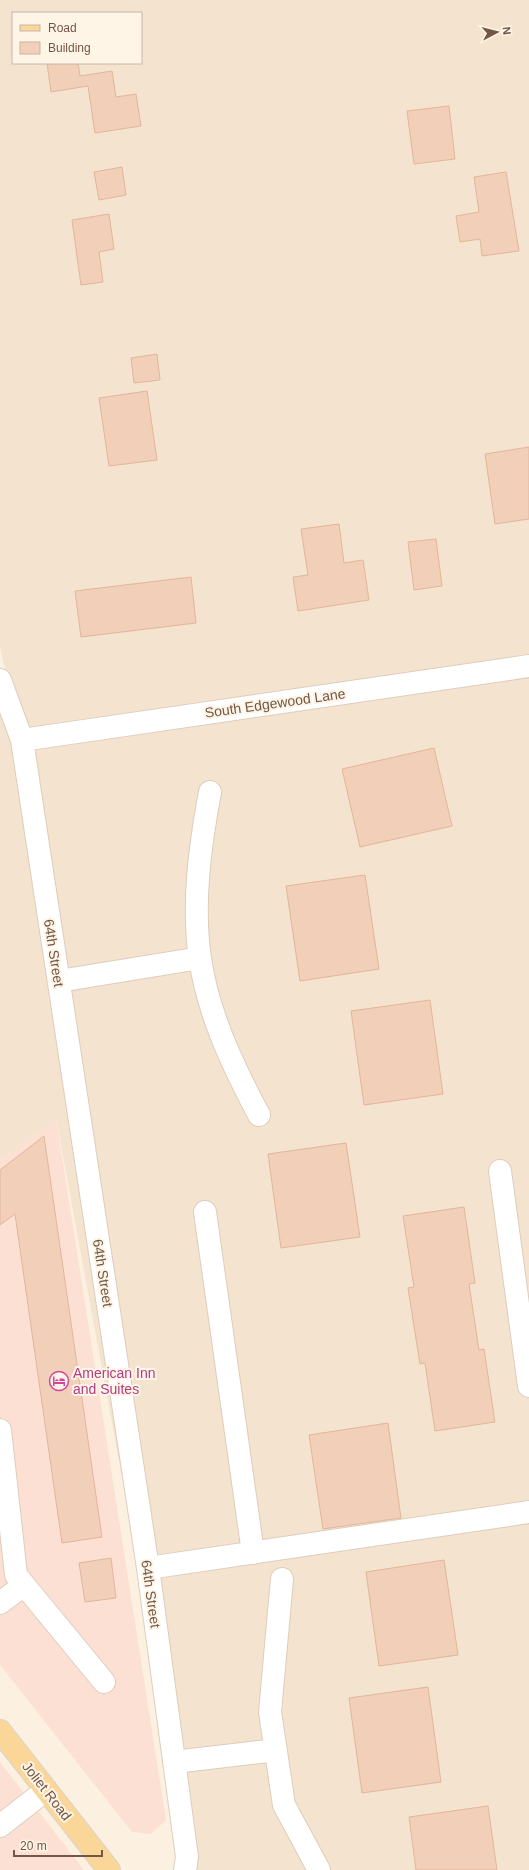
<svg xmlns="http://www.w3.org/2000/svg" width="529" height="1870" viewBox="0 0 529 1870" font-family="Arial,sans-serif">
<rect width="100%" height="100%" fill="#fcf1e0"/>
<path fill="#f3e3cf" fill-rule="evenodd" d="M0 0H529V1870H194L56 1118 0 1160V673L5 669 0 647ZM13 13H141V63H13Z"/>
<path fill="#fce0d4" d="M56 1118 166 1820 151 1834 132 1832 0 1665V1160Z
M0 1762 84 1870H0Z"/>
<path fill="#f1cfb8" stroke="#e3b699" d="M47 63H78L80 76 112 71 116 97 136 94 141 126 95 133 88 86 51 92Z
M449 106 455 159 414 164 407 111Z
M122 167 126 195 99 200 94 172Z
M506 172 519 251 482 256 480 239 460 242 456 216 479 212 474 177Z
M109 214 114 249 99 252 103 282 81 285 72 220Z
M157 354 160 380 134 383 131 358Z
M147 391 157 460 109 466 99 398Z
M529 447V519L495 524 485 454Z
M339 524 344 563 363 560 369 600 298 611 293 577 308 575 301 529Z
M436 539 442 586 414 590 408 542Z
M191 577 196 623 81 637 75 591Z
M434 748 452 826 360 847 342 769Z
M365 875 379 969 300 981 286 886Z
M430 1000 443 1094 364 1105 351 1011Z
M44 1136 102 1537 62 1543 15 1214 0 1225V1170Z
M346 1143 360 1237 281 1248 268 1154Z
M464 1207 475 1283 469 1284 479 1350 484 1349 495 1422 435 1431 425 1363 420 1364 408 1288 414 1287 403 1216Z
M388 1423 401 1518 323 1529 309 1435Z
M111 1558 116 1598 85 1602 79 1563Z
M444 1560 458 1655 379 1666 366 1572Z
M428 1687 441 1782 362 1793 349 1698Z
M488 1806 497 1870H416L409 1817Z"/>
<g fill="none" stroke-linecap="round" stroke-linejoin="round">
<g stroke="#dfcdbc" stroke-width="24">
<path id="minor" d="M0 680 22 740 148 1568 187 1857 185 1870
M22 740 529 666
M210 792C200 846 192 904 200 958 208 1014 233 1066 259 1115
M59 981 200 958
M500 1171 529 1386
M205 1212 253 1553
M0 1430 16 1575 104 1682
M148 1568 529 1512
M282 1579 270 1712 284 1805 319 1870
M0 1603 24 1585
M174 1762 276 1750
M0 1826 46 1790"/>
</g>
<g stroke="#dad3cf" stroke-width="24">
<path id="major" d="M0 1731 109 1870"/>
</g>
<use href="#minor" stroke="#fff" stroke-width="22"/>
<use href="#major" stroke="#fad798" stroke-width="22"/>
</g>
<defs>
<g id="hotel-ring" transform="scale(1)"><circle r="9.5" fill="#fff5e6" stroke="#d1479c" stroke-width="1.5"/><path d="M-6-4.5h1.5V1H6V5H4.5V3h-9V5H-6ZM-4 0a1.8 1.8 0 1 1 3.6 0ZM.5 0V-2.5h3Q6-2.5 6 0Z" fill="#d1479c"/></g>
</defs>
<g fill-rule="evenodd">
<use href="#hotel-ring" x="59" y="1381"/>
</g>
<g text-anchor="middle" stroke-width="4" stroke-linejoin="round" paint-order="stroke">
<g font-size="14" fill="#725748" stroke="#fff5e6">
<text transform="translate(275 703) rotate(-8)" y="5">South Edgewood Lane</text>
<text transform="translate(54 953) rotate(81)" y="5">64th Street</text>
<text transform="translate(103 1273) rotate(81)" y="5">64th Street</text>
<text transform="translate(151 1594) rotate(82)" y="5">64th Street</text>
<text transform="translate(47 1791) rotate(52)" y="5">Joliet Road</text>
</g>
<g font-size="14" fill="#b23c85" stroke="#fff5e6" text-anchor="start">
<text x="73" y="1378">American Inn<tspan x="73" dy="16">and Suites</tspan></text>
</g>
</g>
<rect x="12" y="12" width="130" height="52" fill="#fff5e6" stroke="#c7b6a7"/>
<rect x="20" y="25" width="20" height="6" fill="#fad798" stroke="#c7b6a7"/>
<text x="48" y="32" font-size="12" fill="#725748">Road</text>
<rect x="20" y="42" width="20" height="12" fill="#f1cfb8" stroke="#c7b6a7"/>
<text x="48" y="52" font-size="12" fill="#725748">Building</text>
<g transform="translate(497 32) rotate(83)" stroke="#fff5e6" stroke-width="3" paint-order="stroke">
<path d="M0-3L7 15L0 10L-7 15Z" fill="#725748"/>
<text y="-6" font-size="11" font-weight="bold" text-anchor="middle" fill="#725748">N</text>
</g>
<path d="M14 1850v6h88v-6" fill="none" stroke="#725748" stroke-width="2"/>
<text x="20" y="1850" font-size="12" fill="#725748" stroke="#fff5e6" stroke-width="3" paint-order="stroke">20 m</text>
</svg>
